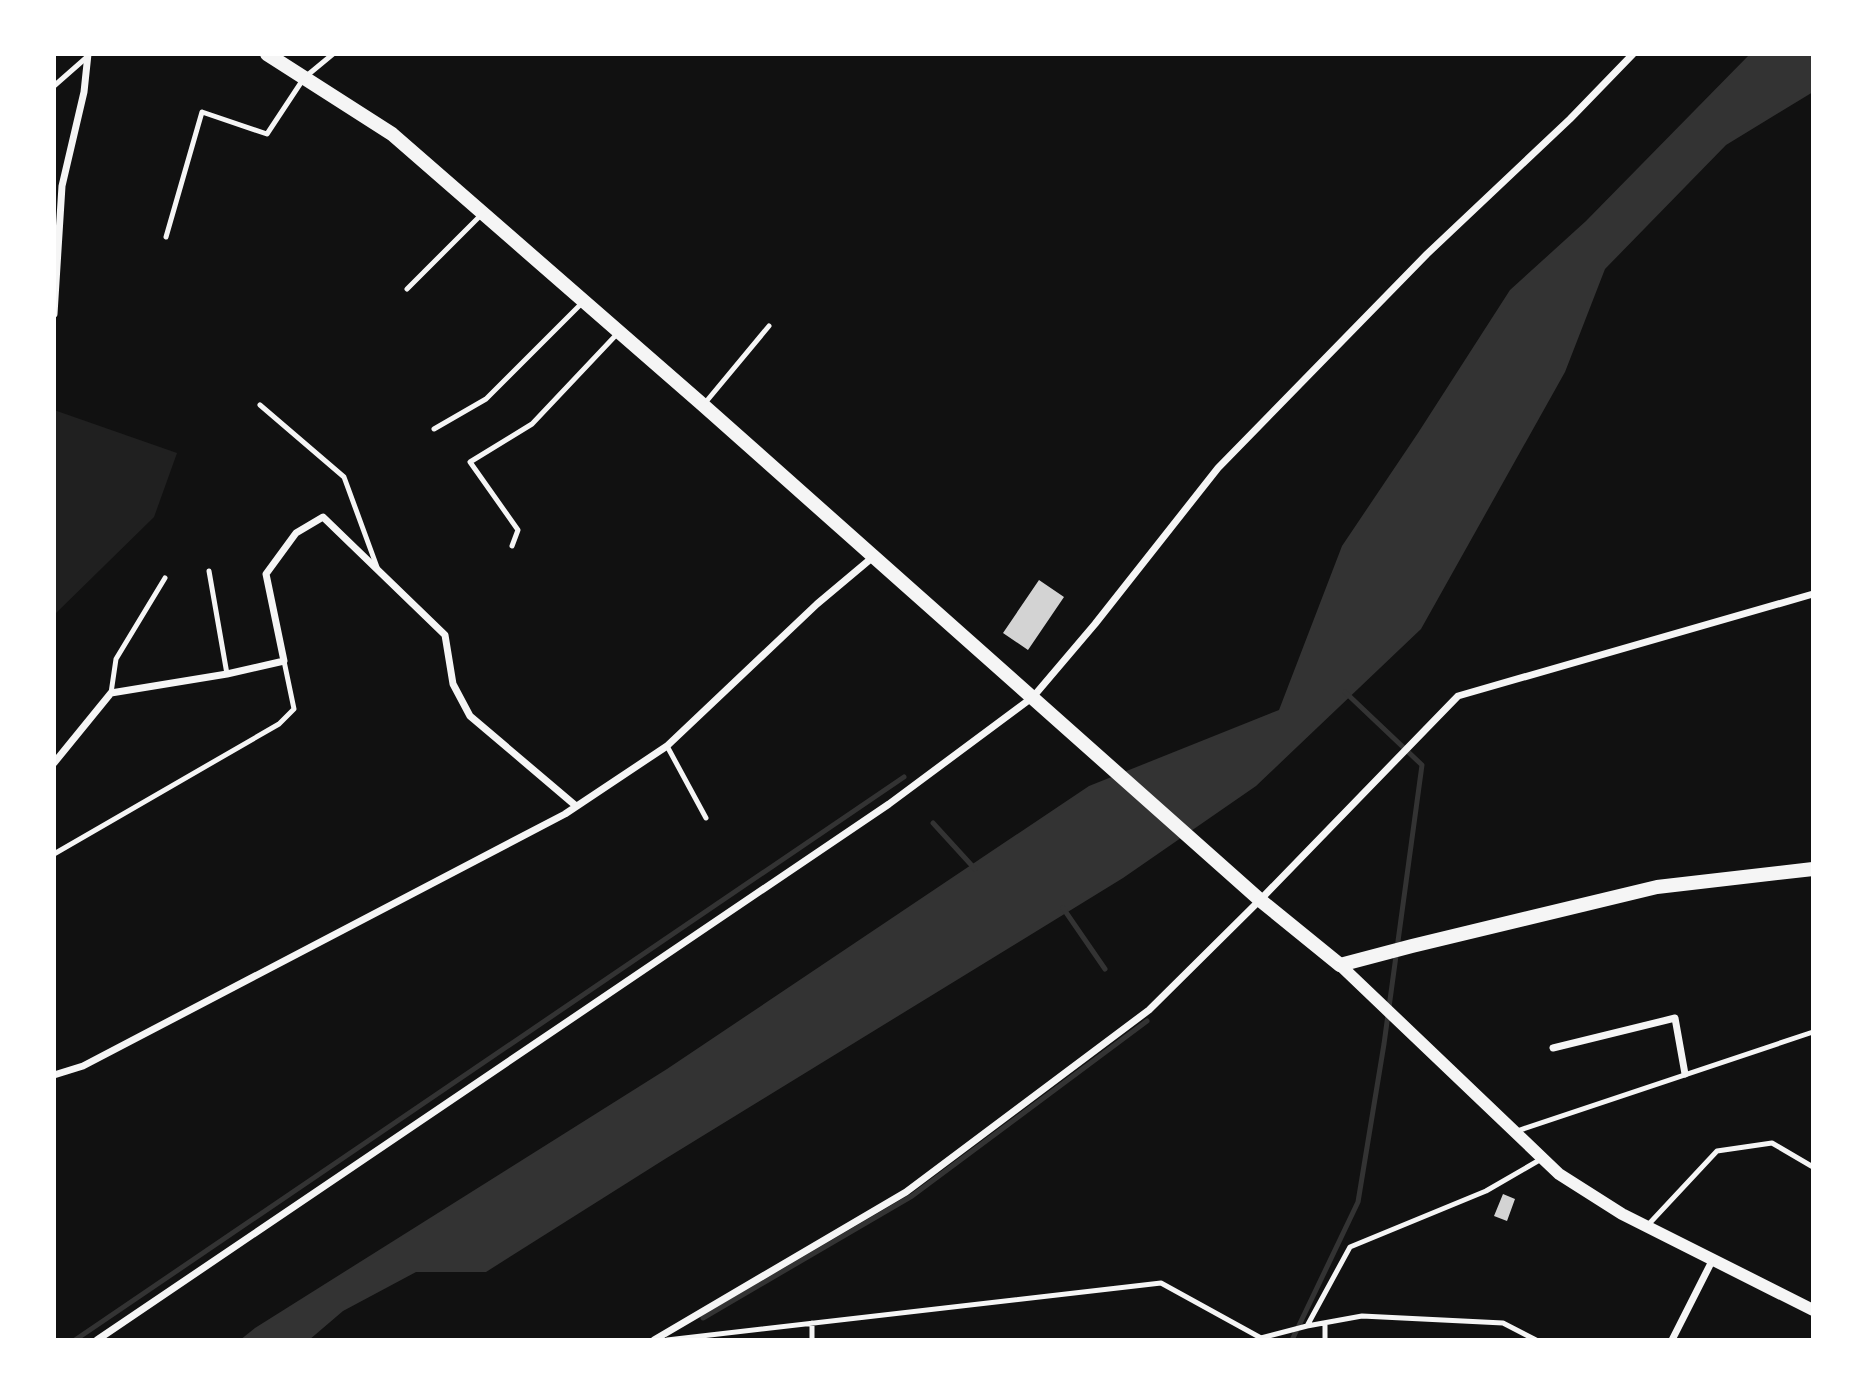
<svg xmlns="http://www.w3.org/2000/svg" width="1867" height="1394" viewBox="0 0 1867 1394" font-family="'DM Sans',sans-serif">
<rect width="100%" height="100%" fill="#111"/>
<path fill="#202020" d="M54 410 177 453 154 517 54 615Z"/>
<path fill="#333" d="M1750 54H1813V92L1726 145 1605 269 1565 372 1421 629 1256 786 1123 878 665 1159 486 1272H416L343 1311 309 1340H240L255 1328 667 1069 1089 786 1279 710 1342 546 1418 433 1510 290 1586 221Z"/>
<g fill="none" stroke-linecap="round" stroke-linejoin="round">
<path stroke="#333" stroke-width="5" d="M933 823 975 869
M1063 908 1105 969
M703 1318 912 1196 1147 1021
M75 1340 904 777
M1292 1340 1358 1202 1384 1044 1422 765 1345 692"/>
</g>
<path fill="#d3d3d3" d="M1039 580 1064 597 1028 650 1003 633Z
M1503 1194 1515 1199 1507 1221 1494 1216Z"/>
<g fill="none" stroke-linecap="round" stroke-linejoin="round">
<path stroke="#f5f5f5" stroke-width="5" d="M54 86 87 57
M166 237 202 112 267 134 304 78 333 54
M407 289 483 213
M705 403 769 326
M260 405 344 477 377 567
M434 429 486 399 582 303
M512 546 518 530 470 462 532 424 617 334
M209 571 227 674
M111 693 116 659 165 578
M667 746 706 818
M54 854 279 724 294 709 284 661
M1517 1131 1813 1032
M1647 1226 1717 1151 1772 1143 1813 1167
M1325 1323V1340
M1307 1326 1350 1247 1486 1191 1543 1158
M667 1340 1161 1283 1261 1338 1307 1326 1362 1316 1503 1323 1536 1340
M812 1340V1323"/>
<path stroke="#f5f5f5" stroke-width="7" d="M54 314 62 186 84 92 88 54
M54 763 111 693 227 674 284 661 266 574 296 533 323 517 445 635 453 684 470 716 576 806
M1553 1048 1675 1018 1685 1074
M54 1075 83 1066 565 814 667 746 817 604 873 557
M97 1340 889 804 1033 697 1095 624 1218 468 1427 254 1570 119 1633 54
M654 1340 906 1192 1149 1010 1260 900 1458 696 1813 594
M1672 1340 1713 1259"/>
<path stroke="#f5f5f5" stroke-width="12" d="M1340 965 1559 1174 1622 1214 1813 1310"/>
<path stroke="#f5f5f5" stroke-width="14" d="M267 54 392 134 703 405 1260 900 1340 965 1412 946 1657 887 1813 869"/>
</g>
<rect width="1867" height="1394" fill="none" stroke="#ffffff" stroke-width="112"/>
</svg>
